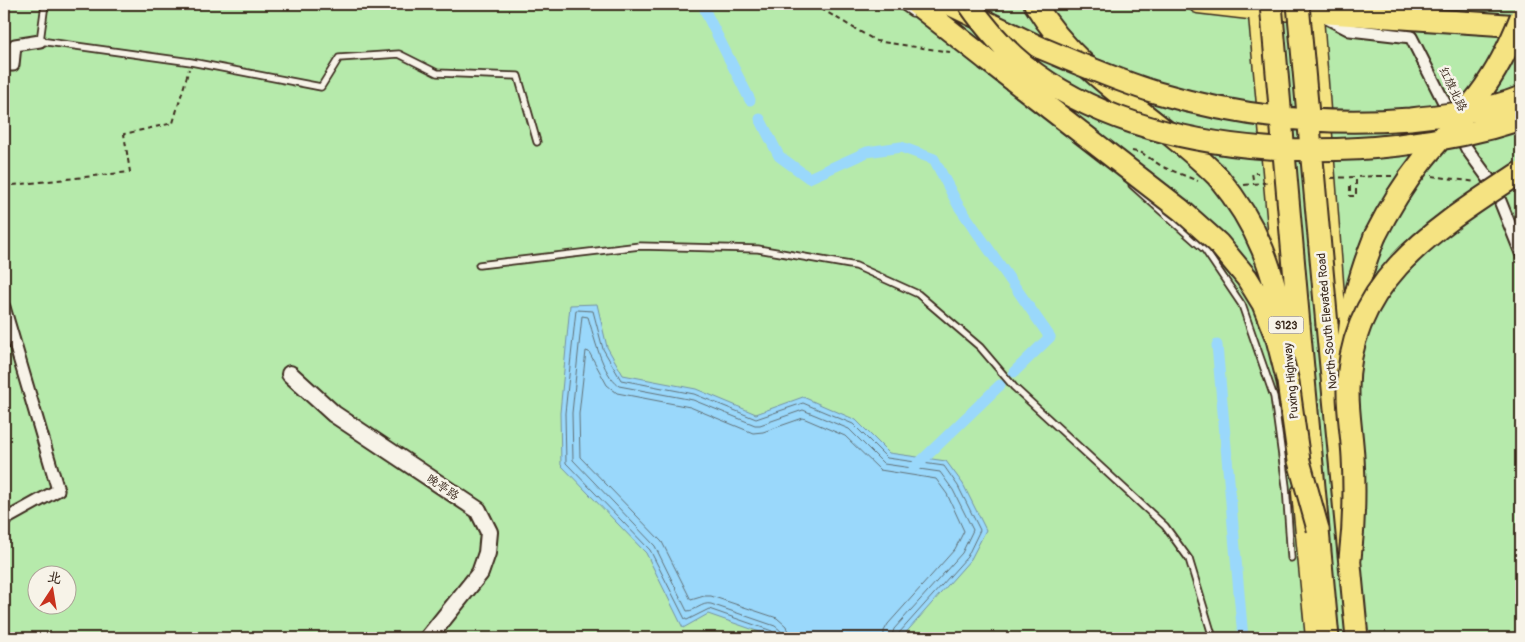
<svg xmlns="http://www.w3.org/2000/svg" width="1525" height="642" viewBox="0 0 1525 642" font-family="Pangolin,'LXGW WenKai TC',sans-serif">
<rect width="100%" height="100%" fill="#f7f3e8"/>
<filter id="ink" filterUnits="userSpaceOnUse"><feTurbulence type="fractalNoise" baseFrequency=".02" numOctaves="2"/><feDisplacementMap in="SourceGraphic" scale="10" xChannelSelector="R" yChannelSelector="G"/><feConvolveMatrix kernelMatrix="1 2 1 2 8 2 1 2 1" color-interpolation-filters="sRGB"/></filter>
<g filter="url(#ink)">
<path fill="#b6eaab" stroke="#788a64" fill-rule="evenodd" d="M4 4H1521V638H4ZM38 574H68V604H38Z"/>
<path fill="#9ad8fb" stroke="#7492a3" d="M597 304 607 347 623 375 696 389 756 414 803 397 856 420 889 453 946 461 963 484 986 530 971 559 902 637 895 638H777L708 614 683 628 646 553 561 465 560 413 570 305Z"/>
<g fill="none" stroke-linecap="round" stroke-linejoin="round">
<path stroke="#617076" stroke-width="1" d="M776 638 775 634 772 631 709 609 687 620 685 619 650 550 566 463 565 413 576 310 593 311 603 349 621 380 694 394 756 419 803 403 853 424 887 458 944 466 958 486 980 530 967 557 899 633 897 638
M782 638 781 631 775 626 711 604C702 602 696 611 687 611L655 546 573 460 572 413 582 316 588 317C594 336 602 374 619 386L693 400 755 425H760L803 410 849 429 884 464 940 472 953 490 973 530 962 553 894 629 891 638
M790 638 786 626 777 618 711 596H704L691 600 662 542 580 457 579 414 586 351 589 352 607 385 617 393 690 407 753 433 763 432 803 418 845 436 880 470 936 479 947 494 964 531 955 549 888 624 884 631V638"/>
<path stroke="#9ad8fb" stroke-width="11" d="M703 4 707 15 750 100
M760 119 779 156 809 178 867 152 901 147 934 159 958 205 1050 337 1014 372
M1217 345 1243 638
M914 468 1000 385"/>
<g stroke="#3b2a1e" stroke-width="9">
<path id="lane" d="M45 4 40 41 191 62 321 87 339 58 399 54 437 73 518 76 537 142
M899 4 912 13
M1132 185 1205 250 1242 305 1274 397 1286 486 1291 558
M479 265 640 246 758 249 856 266 918 294 980 347 1014 387 1165 526 1189 559 1213 638"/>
</g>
<g stroke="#3b2a1e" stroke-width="15">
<path id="street" d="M1325 17 1350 30 1411 37 1451 116
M4 65H13L15 45 40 41
M1458 131 1467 149 1494 186 1521 253
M4 307 58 490 4 520"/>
</g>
<g stroke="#3b2a1e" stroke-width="20">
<path id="secondary" d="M290 374 334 414 478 510 489 532 487 553 480 573 428 638"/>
</g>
<g stroke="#3b2a1e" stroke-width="21">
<path id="primary" d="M1198 4 1258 11 1312 12
M1257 4 1283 292
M1313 4 1336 310
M1301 492 1315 638"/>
</g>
<g stroke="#3b2a1e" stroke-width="25">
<path id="highway" d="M916 4 986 59
M949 4 1041 48
M1035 4C1080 79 1158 116 1218 177
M1314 12 1521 26
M1299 325 1328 638
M1327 325 1357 638
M1348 352C1349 311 1360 274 1375 236"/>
</g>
<path stroke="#3b2a1e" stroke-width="2" stroke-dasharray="5 4" stroke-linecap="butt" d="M813 4 876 41 950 52
M1132 151 1142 153 1163 167 1198 181
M1378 176H1392
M1432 176 1476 182
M1253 179 1252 173H1258
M4 186 130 172 124 134 173 123 189 69
M1350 186V196H1356V178"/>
<use href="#lane" stroke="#f7f3e8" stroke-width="5.5"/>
<use href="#street" stroke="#f7f3e8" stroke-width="11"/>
<use href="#secondary" stroke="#f7f3e8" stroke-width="16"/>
<use href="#primary" stroke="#f5e382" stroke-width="18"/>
<use href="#highway" stroke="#f5e382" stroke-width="21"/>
<g stroke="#3b2a1e" stroke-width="25" stroke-linecap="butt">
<path id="highway-bridge" d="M969 4C985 27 1003 48 1024 65 1150 166 1374 167 1521 119
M1271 4 1299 325
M1298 4 1327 325
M1041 48C1080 64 1118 81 1158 93 1240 117 1325 126 1410 119 1447 115 1487 111 1521 97
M986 59 1181 210 1218 243 1247 278 1263 304 1277 339 1288 382 1299 461 1318 529
M1218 177C1258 225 1275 271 1284 333
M1375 236C1388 210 1403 185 1422 161 1440 138 1461 118 1479 95 1497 71 1510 45 1521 17
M1350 559C1354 525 1355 491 1353 457 1352 436 1348 414 1348 393 1346 281 1439 226 1521 172"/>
</g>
<path stroke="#3b2a1e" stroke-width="2" stroke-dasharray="5 4" stroke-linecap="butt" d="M1331 178 1378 176
M1244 185 1271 182"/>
<use href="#highway-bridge" stroke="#f5e382" stroke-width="21"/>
</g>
</g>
<g text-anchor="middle" stroke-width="5" stroke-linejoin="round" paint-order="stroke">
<rect fill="#f7f3e8" stroke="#73665b" stroke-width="1" x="1268.5" y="316.5" width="35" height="17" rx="4"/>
<g font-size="11" font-weight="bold" fill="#3b2a1e">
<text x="1286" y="329">S123</text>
</g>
<g font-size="12" fill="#3b2a1e" stroke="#f7f3e8">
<text transform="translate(1453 89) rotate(64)" y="4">红旗北路</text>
<text transform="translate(1327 321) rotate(-95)" y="4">North-South Elevated Road</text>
<text transform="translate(1291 381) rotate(-95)" y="4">Puxing Highway</text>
<text transform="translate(443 487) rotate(34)" y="4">晚亭路</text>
</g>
</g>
<rect width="1525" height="642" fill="none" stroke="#f7f3e8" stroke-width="20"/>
<rect x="10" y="10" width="1505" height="622" fill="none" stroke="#3b2a1e" stroke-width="2" filter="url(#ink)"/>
<g transform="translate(52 590) rotate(12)"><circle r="24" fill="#f7f3e8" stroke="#aca397"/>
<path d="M0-4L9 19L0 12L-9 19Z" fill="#c8321e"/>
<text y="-8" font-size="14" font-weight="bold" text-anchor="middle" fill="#3b2a1e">北</text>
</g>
</svg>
